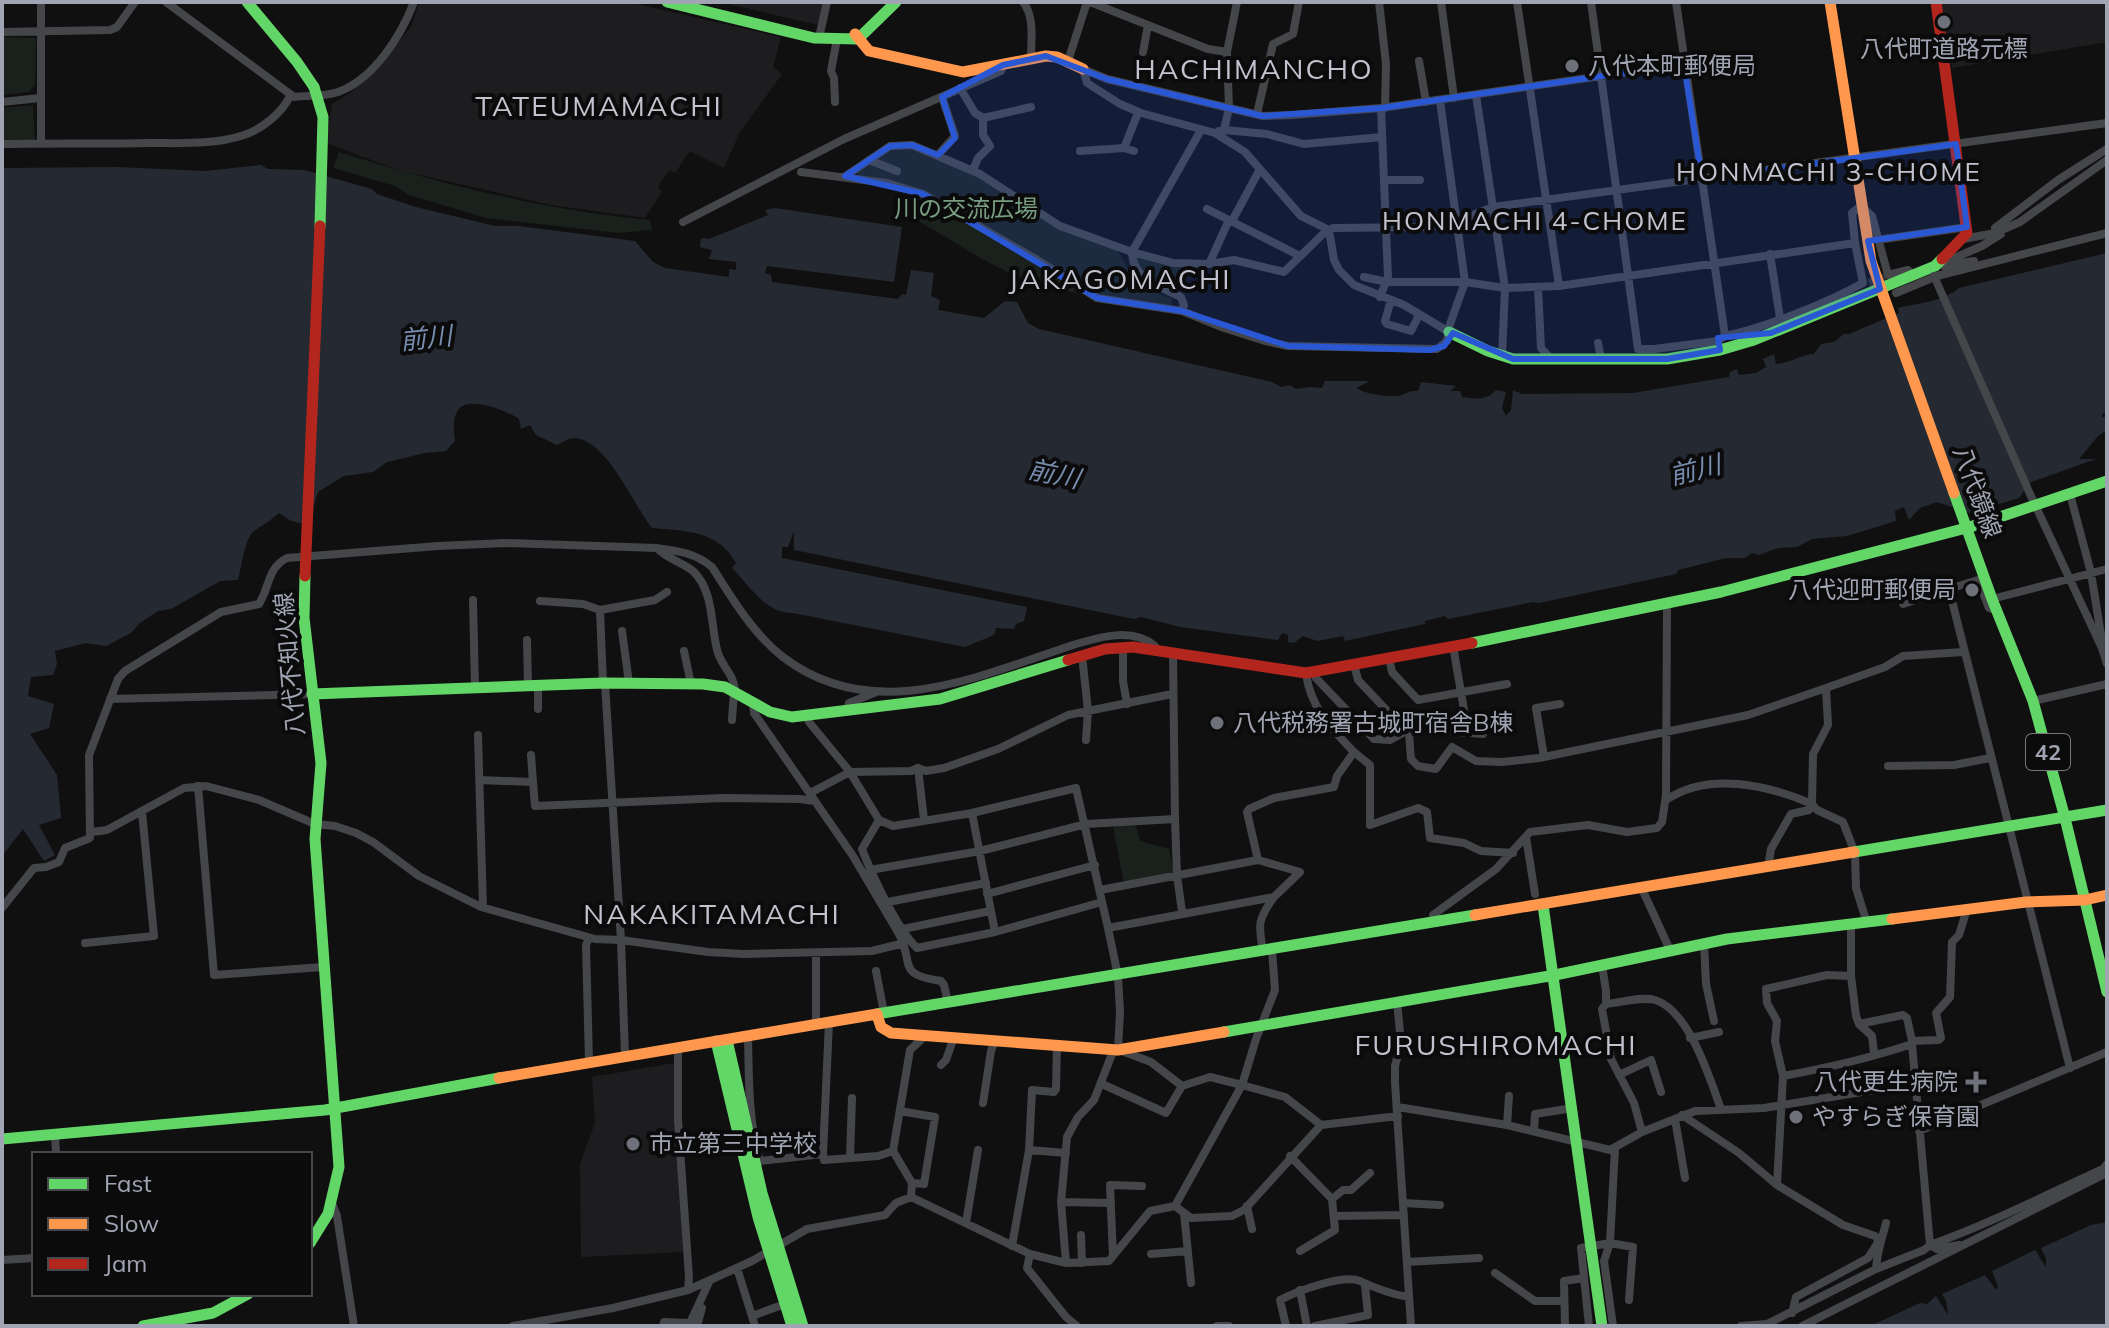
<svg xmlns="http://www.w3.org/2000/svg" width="2109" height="1328" viewBox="0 0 2109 1328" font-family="Mulish,'Noto Sans JP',sans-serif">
<rect width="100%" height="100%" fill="#101011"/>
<path fill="#1d1d1f" d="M419 2H628L781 37 773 67 782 74 739 134 724 168 690 151 675 173 669 170 658 187 662 192 645 218 551 205 398 170 326 143 332 104 351 92 384 61 412 25Z
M719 2H825L819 25Z
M1941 2H2107V42L1952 68Z
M674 1063 683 1252 581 1257 580 1164 595 1123 592 1077Z"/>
<path fill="#1a211c" d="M2 37 36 38 35 84 29 92 2 95Z
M33 105 35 140 2 141V108Z
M910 147 982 177 1062 231 1115 249C1124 257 1126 267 1132 277 1141 290 1157 293 1171 298L1172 304 1170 307C1123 301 1076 296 1031 281 991 268 954 241 917 220L909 213 917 196 859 179 857 173 887 150Z
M339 152C441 184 543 210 650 220L652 232 650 230 619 233 486 218 409 195 395 186 333 168Z
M1132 252 1185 267 1172 292 1145 278Z
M1135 822 1140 841 1169 849 1174 873 1124 884 1113 827Z"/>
<path fill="#252931" d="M261 165 268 169 304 170 372 189 377 194 416 207 495 226H519L635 241 653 262 665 268 729 277V269L736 270V262L709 259 712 250 700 247 701 238 709 239 768 215 765 210 775 208 902 227 894 282 767 266 765 273 771 275 772 282 898 299 902 294 906 295 911 270 934 273 931 296 940 300 938 310 984 318 1005 301 1017 302 1028 323 1039 329 1272 382 1281 387 1290 385 1296 389 1309 387 1322 388 1325 381H1370L1356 388C1366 394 1386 397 1398 396 1406 395 1408 390 1418 391L1421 382 1456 386 1450 391H1460L1462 397C1476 399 1486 401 1496 390L1506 392 1502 408 1506 416 1511 410 1513 390 1522 394 1633 393 1729 377 1730 372 1737 369 1739 375 1756 373 1766 367 1763 359 1774 354 1776 364C1791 363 1802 354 1814 354L1821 344 1834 342 1844 334H1849L1899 313 1898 308C1917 303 1943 302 1959 288L2107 253V413H2103L2102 417H2107V430L2098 436 2079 459H2096L2031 482 2019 498 1970 513 1937 502 1920 508 1909 520 1904 507 1895 511 1896 521 1847 536 1812 539 1797 547 1778 548 1759 555 1752 553 1745 558H1726L1678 570 1676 574 1539 603 1533 602 1448 619 1445 616 1425 621V624L1345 641 1343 636 1317 641 1303 636 1294 643 1288 642V635L1282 633 1278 640 1180 627 1141 617 1134 619 794 550V531L788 547H782V558L1027 607 1024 621 1016 624 1014 629 996 628 994 635 965 647 793 613C765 613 751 587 732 568L736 563C718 530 685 531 652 528 634 506 606 438 574 438 568 438 563 442 557 445L536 435 530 425 521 429 519 419C507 411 469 395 458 410 452 419 454 431 455 441L446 451 425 453 387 462 373 472 344 476 318 492 311 515 301 523 291 521 279 513C270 521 263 525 254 531 245 537 241 570 238 580L220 581 171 609 158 611 140 623 131 633 106 646 86 643 55 651 57 664 53 675 31 677 28 696 54 704 49 728 30 734 57 775 61 818 39 825 55 855 44 861 23 829 2 856V168L117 167 205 171Z
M2107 1222V1326H1870L1920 1303 1927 1304 1936 1296 1948 1315 1946 1301 1942 1294 1985 1275 1996 1290 1998 1286 1992 1271 2035 1250 2046 1267V1259L2041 1248 2091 1225Z"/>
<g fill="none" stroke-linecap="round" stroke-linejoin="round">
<path stroke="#2d2e31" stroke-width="8" stroke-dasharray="8 4" stroke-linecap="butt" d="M1869 283 1885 277"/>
<path stroke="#454649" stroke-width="8" d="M166 2 294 97C308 95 324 97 338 92 374 79 401 36 414 2
M1023 2C1035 17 1031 40 1031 58
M1090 2 1208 49 1227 52
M1379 2 1386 64 1385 108
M1441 2 1454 98
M1517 2 1559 286
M1591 2 1638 349H1654L1718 341
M1676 2 1725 336 1718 341 1719 346
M2 32 110 30 117 27 135 2
M820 33 827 2
M1143 52 1148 25
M1068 61 1087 2
M1419 61 1426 102
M1083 69 1107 79 1263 116 1292 115 1381 108 1684 64
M1083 69 1087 83 1120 104 1141 113 1215 133 1223 138 1245 152 1301 216 1329 230 1334 260 1339 270 1354 285 1404 305 1449 332
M960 88 975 113 983 118V135L990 146 978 158 973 170
M1476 95 1505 288 1502 356
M2 102 40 98
M835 102 834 78 831 71 837 39
M1257 114 1273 44 1293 34 1299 2
M983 118 1031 107
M1224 130 1267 134 1304 144 1382 137
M1219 131 1224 130 1229 108 1227 52 1237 2
M2 144C52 143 101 144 151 143 181 143 214 145 244 135 262 129 282 113 290 96
M41 144V2
M1124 148 1138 113
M1080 151 1124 148 1134 151
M938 155 955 136 942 97
M869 160 897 171
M801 172 887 183 923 194 1034 258 1097 298 1182 311 1224 328 1265 341 1288 346 1437 349 1447 341 1449 327 1465 282 1440 101
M844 177 890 146 912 145 980 174 1060 226 1132 252 1173 263 1209 264 1229 220
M1384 180H1420
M1207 209 1300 256
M1232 221 1259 171
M683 222 844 139 1001 71 1003 65
M1995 228 2058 180 2107 149
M1963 239 1995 233 2020 222 2107 160
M1877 240 1967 227
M1770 254 1780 318
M1209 264 1234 260 1284 272 1324 233 1333 228 1428 227 1456 222 1493 207 2107 123
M1938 265 1982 246 2001 234
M1944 266 1974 261
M1364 277 1387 282H1465L1505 288 1559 286 1855 243 1852 213 1861 206 1872 216 1888 275 1908 270 1914 275
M1538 287 1541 348 1552 360
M1896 293 1937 276 2107 233
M1380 297 1388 277 1381 108
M1391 300 1385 321 1387 324 1411 331 1419 315
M1182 311 1184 305 1181 297C1160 287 1132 278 1132 252L1201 130
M1725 336C1765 328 1827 303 1863 283L1855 243
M1598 343 1601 359
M2030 494 2102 648 2107 664
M2070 494 2091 573 2102 641
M657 548C679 551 695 553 712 567 732 598 753 634 783 657 873 726 979 676 1073 645 1099 637 1132 627 1155 646V650
M1992 599 2107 569
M473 600 475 688
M540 601 583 604 600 610 655 600 667 592
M1903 604 1949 589
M600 610 603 683
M1997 610 1989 608 1978 580 1949 589 2070 1068
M622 631 629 683
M527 640 528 686
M1453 646 1468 733
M1123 647V681L1127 704
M684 651 691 684
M1173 653 1175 819
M1082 655 1088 711 1086 740
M1389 658 1392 672 1418 700 1507 684
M1354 664 1358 680 1409 734 1411 759 1418 766 1436 769 1452 747 1476 761 1502 762 1539 758 1748 715 1826 688
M1314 671 1316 678 1374 739 1390 740 1406 731
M605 683 621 940 625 1056
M538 685V709
M110 699 312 694
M2033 701 2107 684
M753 703 754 713 853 856 899 934C915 964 895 974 941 981L944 985 948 1002
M847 711 849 703 874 693
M807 716 809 722 850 772 879 820 893 826 972 813 1076 788 1108 928 1274 897 1300 872 1258 860 1100 890
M732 720 734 692
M1446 731 1483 734
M478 735 483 907
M1354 752 1370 765V825L1418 808 1427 812 1430 838 1464 843 1481 851 1513 853
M531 755 533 782
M1544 757 1536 708 1560 704
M1888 766 1954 765 1990 758
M918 768 926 771 944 768 998 749 1068 715 1172 694
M480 780 533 782 535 806 723 798 799 799 815 801
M198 786 214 975 323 967
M810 793 850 772 911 771 918 768 924 820
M1666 800C1708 771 1768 785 1812 804L1809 810 1791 814 1771 849 1768 867
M879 820 862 849C872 875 897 929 917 948L995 932 972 813
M92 832 107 830 184 788 206 786 259 800 315 824 335 826 356 833 373 842 419 876 481 907 595 939 621 940 708 952 744 954 872 951 904 943
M1526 837 1535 894
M1258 860 1247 812 1249 809 1274 798 1334 787 1337 776 1354 752C1331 728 1310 707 1306 673
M870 870 980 851 1086 824 1175 819 1177 875 1182 912
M1642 889 1670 950
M987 894 1095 865
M888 902 986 883
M2 908 34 868 46 867 59 862 65 848 90 838 89 755 118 679 125 671 221 612 259 604C270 587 267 568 287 558L438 546 505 543 657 548C667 559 682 562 693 571 715 592 710 627 718 653 723 668 735 676 735 692
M1435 923 1433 915 1496 869 1530 832 1588 825 1627 832 1657 828 1662 822 1666 795 1667 605
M1867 923 1856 888 1855 853 1843 822 1817 810 1812 804 1813 754 1828 725 1826 688 1885 667 1903 656 1963 652
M1851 925V976L1856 1016 1859 1024 1872 1036 1874 1053
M903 929 990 911
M995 932 1102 902
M85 943 154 936 142 812
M1704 943 1706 984 1714 1021
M1263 951C1258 924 1258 919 1274 897
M816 953V1025
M1602 965 1606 991V1004C1620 1003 1641 996 1655 1000 1689 1010 1710 1079 1721 1109
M876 971 884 1013
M1397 1001 1401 1043 1395 1066V1083L1411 1326
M1606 1004 1602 1009 1611 1059 1634 1103 1642 1132
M1859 1024 1903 1015 1907 1018 1912 1041
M748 1036C749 1078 748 1121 760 1161L823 1154 824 1160 878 1156 893 1151 910 1050 926 1035
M1690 1038 1719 1032
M1119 1050 1151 1062 1182 1086 1210 1077 1242 1085 1285 1097 1321 1125
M589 1062 586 945 589 938
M941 1065 946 1060 954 1037
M1619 1075 1651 1060 1661 1092
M1783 1076C1827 1068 1870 1058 1912 1044V1041L1939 1040 1941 1038 1936 1013 1950 997 1952 942 1959 935 1967 909
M1102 1084 1166 1113 1182 1086
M983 1103 991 1051 995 1040
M1398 1107 1507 1125 1610 1150 1642 1132 1695 1111 1764 1108 1874 1090
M900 1111 935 1117 924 1184 912 1183
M1682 1115 1739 1153 1777 1185 1783 1076 1775 1041 1777 1021 1767 1003 1766 989 1827 975 1851 976
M1675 1119 1685 1178
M1507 1125 1509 1096
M1534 1131 1535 1114 1573 1108
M1919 1131 2107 1052
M55 1134 56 1154
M1029 1150 1066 1153
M823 1154 829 1022
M1290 1156 1332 1199 1335 1230 1300 1251
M850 1157 852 1098
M1777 1185 1843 1225 1875 1236 1879 1241 1868 1258 1796 1297 1792 1313
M1142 1186 1110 1185 1113 1256 1150 1211 1175 1206 1242 1085 1256 1039 1275 990 1272 950
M911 1197 1030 1254 1066 1263 1109 1261 1113 1256
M1332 1199 1343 1190H1351L1370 1173
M1061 1202 1111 1203
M332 1203 337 1216 354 1326
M1403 1203 1440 1205
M1175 1206 1191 1218 1232 1216 1244 1210 1321 1125 1398 1116
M1247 1206 1252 1229
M1184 1213 1191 1283
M1335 1216 1404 1215
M966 1223 978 1150
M1081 1235 1082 1263
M1930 1245C1989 1224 2046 1195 2103 1169L2107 1164
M1930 1245 1937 1249 1959 1245
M1012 1246 1029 1150 1032 1090 1054 1092 1056 1089 1057 1044
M1030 1254 1027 1268 1066 1317 1077 1326
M1151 1254 1188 1251
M2 1260 34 1258
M1407 1262 1479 1258
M1066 1263 1061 1202 1067 1137 1078 1117 1094 1100 1112 1054 1118 1050 1120 1012 1118 976 1108 928
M737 1268 755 1326
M1876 1269C1877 1251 1882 1239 1886 1223
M1495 1273 1535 1301H1564
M688 1290 752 1261 807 1229 885 1215 896 1203 911 1197 912 1183 893 1151
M1300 1290 1307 1326
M752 1316 785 1304
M513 1326 613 1308 688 1290 689 1277 678 1120V1048
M663 1326 664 1322 690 1323 709 1282
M697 1326 702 1308
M1217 1326H1229
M1286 1326 1280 1300C1297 1291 1343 1274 1360 1281 1377 1289 1390 1294 1408 1297
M1315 1326 1368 1315 1365 1285
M1565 1326 1564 1281 1584 1278
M1589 1326 1581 1248 1610 1243 1633 1247 1629 1300
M1613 1326 1604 1261 1610 1243 1615 1148
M1741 1326 1766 1324
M1763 1326 1876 1269 1924 1250 1930 1245 1912 1044
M1802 1326 2107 1173"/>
<path stroke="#63d668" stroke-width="11" d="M247 2 297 62 314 87
M667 2 814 38 858 39 896 2
M1449 332 1488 351 1513 359H1667L1720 350 1754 340 1935 266 1942 259
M1954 493 1992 599 2033 701 2065 818 2107 992
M305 576 304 618 321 763 315 839 339 1167 328 1214 310 1243
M1472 643 1721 592 1970 527 2107 481
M312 694 603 683 703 684 725 687 770 712 792 717 940 699 1068 660
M1854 852 2107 810
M1543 905 1602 1326
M877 1014 1475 915
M1224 1032 1555 975 1727 939 1892 919
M727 1040 762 1193 803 1326
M716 1041 758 1217 792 1326
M2 1139 325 1110 499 1078
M143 1326 213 1313 248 1294"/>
<path stroke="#ff974d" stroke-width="11" d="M1830 2 1871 261 1954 493
M855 34 869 51 963 72 1046 56 1057 57 1083 69
M1475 915 1854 852
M1892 919 2026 902 2085 900 2107 895
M877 1015 881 1027 891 1033 1118 1050 1224 1032
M499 1078 877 1014"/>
<path stroke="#b3261e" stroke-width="11" d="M1936 2 1967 233 1942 259
M1068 660 1105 649 1133 647 1306 673 1472 643"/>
<path stroke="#454649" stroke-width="8" d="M1934 276 2030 494"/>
<path stroke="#63d668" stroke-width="11" d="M314 87 323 117 320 226"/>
<path stroke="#b3261e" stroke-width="11" d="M305 576 320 226"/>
</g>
<path fill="#2a57d4" fill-opacity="0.2" stroke="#2a57d4" stroke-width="6" stroke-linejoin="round" d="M1046 56 1107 79 1263 116 1381 108 1684 64 1702 179 1956 144 1967 227 1868 241 1880 289 1771 333 1718 338 1720 350 1667 359H1513L1453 333 1444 346 1430 350 1288 346 1182 311 1097 298 923 194 845 176 890 146 912 145 938 155 955 138 942 97 1003 65Z"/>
<g fill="#6e707a" stroke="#0b0b0c" stroke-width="3">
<circle cx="1944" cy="22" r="8"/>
<circle cx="1572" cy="66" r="8"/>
<circle cx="1972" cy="590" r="8"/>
<circle cx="1217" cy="723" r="8"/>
<path d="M1972 1070h8v8h8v8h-8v8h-8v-8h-8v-8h8z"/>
<circle cx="1796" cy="1117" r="8"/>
<circle cx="633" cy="1144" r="8"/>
</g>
<g text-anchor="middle" stroke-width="8" stroke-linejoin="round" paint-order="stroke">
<rect fill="#0b0b0c" stroke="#747680" stroke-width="2" x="2026" y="734" width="44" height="36" rx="6"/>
<g font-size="22" font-weight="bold" fill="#a1a4b2">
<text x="2048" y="760">42</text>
</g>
<g font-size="24" fill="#a1a4b2" stroke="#0b0b0c" text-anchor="start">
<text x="1944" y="57" text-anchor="middle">八代町道路元標</text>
<text x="1588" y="74">八代本町郵便局</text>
<text x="1956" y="598" text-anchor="end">八代迎町郵便局</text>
<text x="1233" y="731">八代税務署古城町宿舎B棟</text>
<text x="1958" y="1090" text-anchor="end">八代更生病院</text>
<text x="1812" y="1125">やすらぎ保育園</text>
<text x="649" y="1152">市立第三中学校</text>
</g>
<g font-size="24" fill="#789d80" stroke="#0b0b0c">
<text x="966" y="217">川の交流広場</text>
</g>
<g font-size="24" fill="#a1a4b2" stroke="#0b0b0c">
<text transform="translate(1977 492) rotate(70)" y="8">八代鏡線</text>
<text transform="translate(290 664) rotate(-95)" y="8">八代不知火線</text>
</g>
<g font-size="26" letter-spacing="2" fill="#c2c3ce" stroke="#0b0b0c">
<text x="1829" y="181">HONMACHI 3-CHOME</text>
<text x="1535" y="230">HONMACHI 4-CHOME</text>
</g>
<g font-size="26" font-style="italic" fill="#778cae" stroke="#0b0b0c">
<text transform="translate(426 338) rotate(-6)" y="9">前川</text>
<text transform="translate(1695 470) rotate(-14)" y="9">前川</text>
<text transform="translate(1054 474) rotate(12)" y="9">前川</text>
</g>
<g font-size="28" letter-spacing="2" fill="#c2c3ce" stroke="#0b0b0c">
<text x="1254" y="79">HACHIMANCHO</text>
<text x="599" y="116">TATEUMAMACHI</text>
<text x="1120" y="289">JAKAGOMACHI</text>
<text x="712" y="924">NAKAKITAMACHI</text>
<text x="1496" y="1055">FURUSHIROMACHI</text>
</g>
</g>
<rect width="2109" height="1328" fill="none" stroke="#a1a4b2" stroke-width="8"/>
<rect x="32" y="1152" width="280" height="144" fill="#0b0b0c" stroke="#47484e" stroke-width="2"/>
<rect x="48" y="1178" width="40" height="12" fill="#63d668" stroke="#47484e" stroke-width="2"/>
<text x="104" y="1192" font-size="24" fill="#a1a4b2">Fast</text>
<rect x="48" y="1218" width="40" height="12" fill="#ff974d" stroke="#47484e" stroke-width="2"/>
<text x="104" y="1232" font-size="24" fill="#a1a4b2">Slow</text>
<rect x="48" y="1258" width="40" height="12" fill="#b3261e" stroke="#47484e" stroke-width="2"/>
<text x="104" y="1272" font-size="24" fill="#a1a4b2">Jam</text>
</svg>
